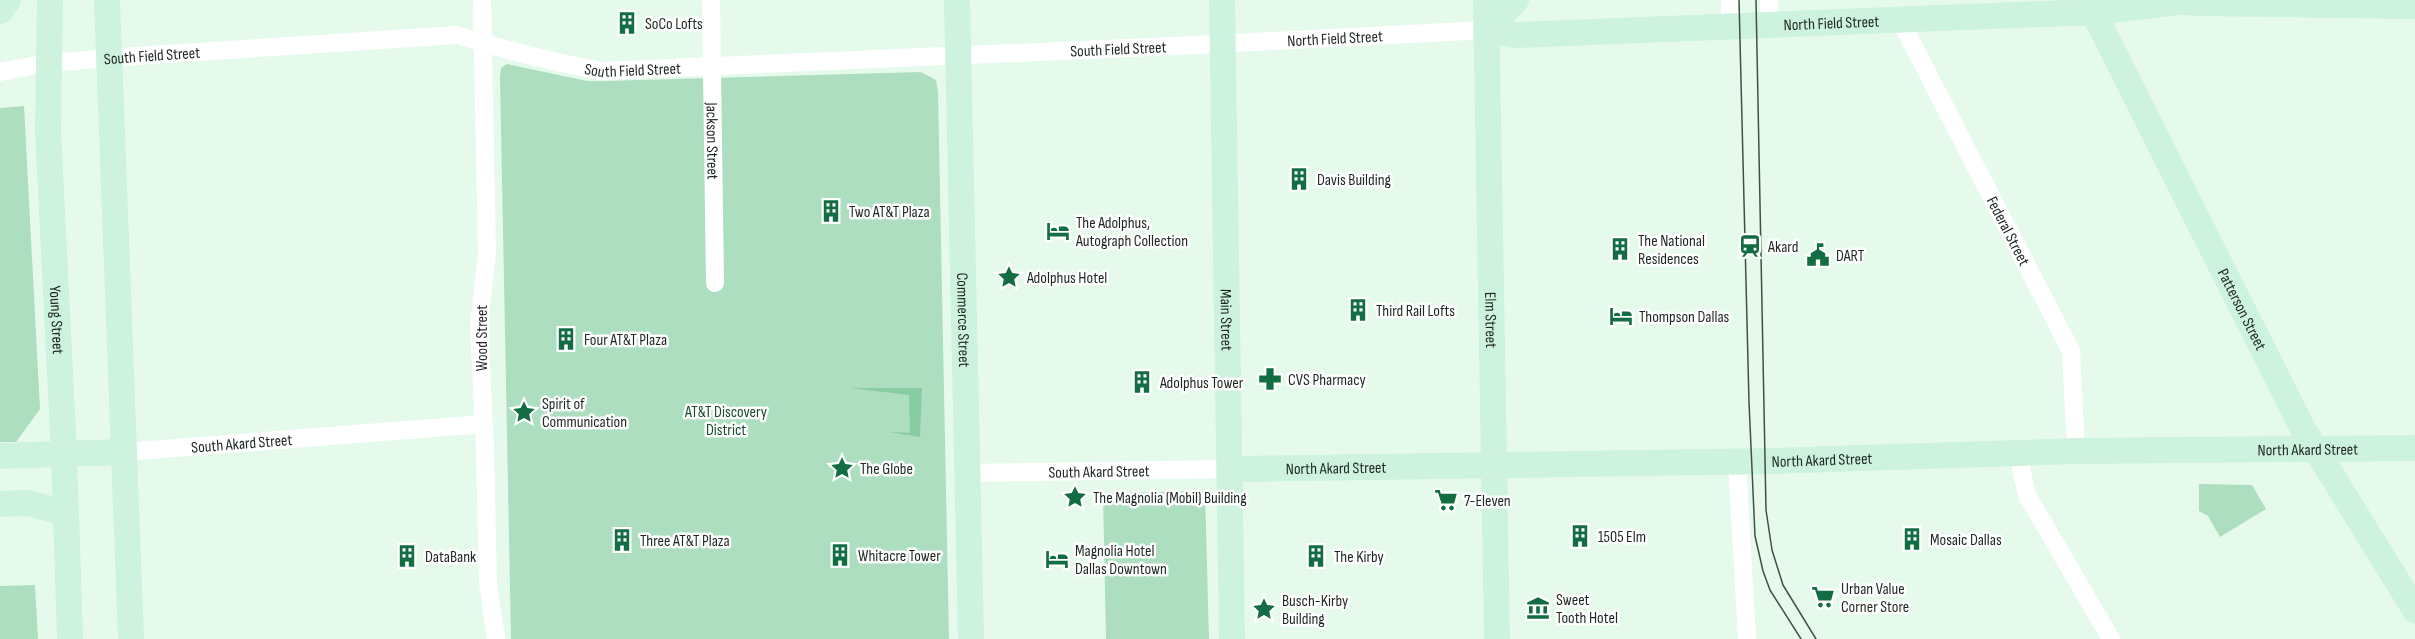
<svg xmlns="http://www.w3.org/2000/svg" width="2415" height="639" viewBox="0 0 2415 639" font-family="'Sofia Sans Condensed',sans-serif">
<rect width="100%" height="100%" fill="#e6faec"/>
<path fill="#addebf" d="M507 64 587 81H604L921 72 936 80 938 92 949 639H511L500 77 501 68Z
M24 106 40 409 16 442H0V108Z
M2199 484 2252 485 2266 509 2220 537 2208 516 2199 511Z
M1205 491 1209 639H1106L1103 493Z
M35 585 38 639H0V586Z"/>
<path fill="#88cda2" d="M850 388H922L920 437 889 432 910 433 909 395Z"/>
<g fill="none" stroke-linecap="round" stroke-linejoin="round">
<g stroke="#fff" stroke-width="18">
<path d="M482 0 487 253 479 325 485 449 488 582 496 639"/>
<path id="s1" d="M711 0 715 283"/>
<path d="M1730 0V28"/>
<path d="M1769 0 1770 26"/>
<path id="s2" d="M1900 20 2071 351 2076 451"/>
<path id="s3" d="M0 72 49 63 136 56 457 35C505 50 552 62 602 71L1197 45 1486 30"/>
<path id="s4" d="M124 452 484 424"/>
<path d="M2018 454 2027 495 2111 639"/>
<path d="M1737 461 1747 639"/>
<path id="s5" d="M967 473 1230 469"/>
</g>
<g stroke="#cdf2de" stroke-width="26">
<path id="s6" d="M50 0 48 130 64 454 70 639"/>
<path d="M107 0 131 639"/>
<path id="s7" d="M957 0 971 639"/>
<path id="s8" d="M1222 0 1232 639"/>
<path id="s9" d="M1486 0 1497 639"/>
<path id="s10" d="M2087 0 2302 427 2415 610"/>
<path d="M2161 0 2197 3 2415 6"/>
<path d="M0 11 8 0"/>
<path id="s11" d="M1486 30 1516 35 2093 12 2178 2"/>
<path d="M1486 30 1516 0"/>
<path d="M0 456 124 452"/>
<path id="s12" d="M1230 469 1773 461 2076 451 2415 448"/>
<path d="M0 504 28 503 66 513"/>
</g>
<path stroke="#444e47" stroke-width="1.5" d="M1739 0 1749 402 1755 536 1763 571 1770 590 1801 639
M1756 0 1766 510 1772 550 1783 585 1816 639"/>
</g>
<defs>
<g id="building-bare" transform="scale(1.8)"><path d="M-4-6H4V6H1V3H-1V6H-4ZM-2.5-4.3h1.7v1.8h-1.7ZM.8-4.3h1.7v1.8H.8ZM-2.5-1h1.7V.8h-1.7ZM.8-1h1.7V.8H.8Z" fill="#126e42" stroke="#fff" stroke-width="2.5" paint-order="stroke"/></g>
<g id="hotel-bare" transform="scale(1.8)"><path d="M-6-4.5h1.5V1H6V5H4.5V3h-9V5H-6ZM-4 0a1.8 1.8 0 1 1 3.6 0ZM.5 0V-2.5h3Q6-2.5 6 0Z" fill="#126e42" stroke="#fff" stroke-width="2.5" paint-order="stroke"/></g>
<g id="station-bare" transform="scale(1.8)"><path d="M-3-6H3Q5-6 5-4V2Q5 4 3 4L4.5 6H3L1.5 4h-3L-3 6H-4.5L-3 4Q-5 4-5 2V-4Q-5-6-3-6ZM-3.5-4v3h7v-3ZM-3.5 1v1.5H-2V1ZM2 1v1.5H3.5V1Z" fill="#126e42" stroke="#fff" stroke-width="2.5" paint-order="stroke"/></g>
<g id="civic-bare" transform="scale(1.8)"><path d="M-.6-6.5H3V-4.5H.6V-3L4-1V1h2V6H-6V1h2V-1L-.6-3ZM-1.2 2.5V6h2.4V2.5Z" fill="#126e42" stroke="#fff" stroke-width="2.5" paint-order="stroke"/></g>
<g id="sight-bare" transform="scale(1.8)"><path d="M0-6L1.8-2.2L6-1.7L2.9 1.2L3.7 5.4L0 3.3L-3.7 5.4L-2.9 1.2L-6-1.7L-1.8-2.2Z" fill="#126e42" stroke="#fff" stroke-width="2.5" paint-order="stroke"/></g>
<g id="pharmacy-bare" transform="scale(1.8)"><path d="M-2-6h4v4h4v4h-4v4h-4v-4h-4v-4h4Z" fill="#126e42" stroke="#fff" stroke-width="2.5" paint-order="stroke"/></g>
<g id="supermarket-bare" transform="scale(1.8)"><path d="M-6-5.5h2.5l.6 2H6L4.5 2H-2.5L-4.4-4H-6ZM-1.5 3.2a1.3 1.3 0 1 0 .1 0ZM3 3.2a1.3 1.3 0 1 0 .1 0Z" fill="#126e42" stroke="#fff" stroke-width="2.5" paint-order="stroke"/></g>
<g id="museum-bare" transform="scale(1.8)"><path d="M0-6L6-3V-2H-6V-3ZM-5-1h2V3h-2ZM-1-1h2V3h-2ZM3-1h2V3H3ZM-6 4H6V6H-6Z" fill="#126e42" stroke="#fff" stroke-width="2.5" paint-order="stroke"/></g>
</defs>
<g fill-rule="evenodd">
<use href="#building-bare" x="627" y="23"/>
<use href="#building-bare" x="1299" y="179"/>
<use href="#building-bare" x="831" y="211"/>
<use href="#hotel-bare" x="1058" y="231"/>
<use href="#station-bare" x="1750" y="246"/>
<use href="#building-bare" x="1620" y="249"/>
<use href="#civic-bare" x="1818" y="255"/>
<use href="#sight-bare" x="1009" y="277"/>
<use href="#building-bare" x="1358" y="310"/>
<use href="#hotel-bare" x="1621" y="316"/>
<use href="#building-bare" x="566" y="339"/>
<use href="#pharmacy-bare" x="1270" y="379"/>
<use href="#building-bare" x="1142" y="382"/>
<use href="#sight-bare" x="524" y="412"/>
<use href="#sight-bare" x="842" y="468"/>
<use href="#sight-bare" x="1075" y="497"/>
<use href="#supermarket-bare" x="1446" y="500"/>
<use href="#building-bare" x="1580" y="536"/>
<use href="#building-bare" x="1912" y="539"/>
<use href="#building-bare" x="622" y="540"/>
<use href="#building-bare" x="840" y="555"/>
<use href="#building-bare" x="407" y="556"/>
<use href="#building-bare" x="1316" y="556"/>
<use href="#hotel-bare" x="1057" y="559"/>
<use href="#supermarket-bare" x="1823" y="597"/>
<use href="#museum-bare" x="1538" y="608"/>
<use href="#sight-bare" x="1264" y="609"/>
</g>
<g text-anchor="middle" stroke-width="5" stroke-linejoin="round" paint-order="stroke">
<g font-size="16" fill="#1f2722" stroke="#fff" text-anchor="start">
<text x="645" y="29">SoCo Lofts</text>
<text x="1317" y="185">Davis Building</text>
<text x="849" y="217">Two AT&amp;T Plaza</text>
<text x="1076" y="228">The Adolphus,<tspan x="1076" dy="18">Autograph Collection</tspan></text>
<text x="1638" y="246">The National<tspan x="1638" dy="18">Residences</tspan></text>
<text x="1768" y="252">Akard</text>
<text x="1836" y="261">DART</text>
<text x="1027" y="283">Adolphus Hotel</text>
<text x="1376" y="316">Third Rail Lofts</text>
<text x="1639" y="322">Thompson Dallas</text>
<text x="584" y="345">Four AT&amp;T Plaza</text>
<text x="1288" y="385">CVS Pharmacy</text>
<text x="1160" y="388">Adolphus Tower</text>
<text x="542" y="409">Spirit of<tspan x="542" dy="18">Communication</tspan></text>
<text x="860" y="474">The Globe</text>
<text x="1093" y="503">The Magnolia (Mobil) Building</text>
<text x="1464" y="506">7-Eleven</text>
<text x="1598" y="542">1505 Elm</text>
<text x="1930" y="545">Mosaic Dallas</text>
<text x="640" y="546">Three AT&amp;T Plaza</text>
<text x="1075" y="556">Magnolia Hotel<tspan x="1075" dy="18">Dallas Downtown</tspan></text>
<text x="858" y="561">Whitacre Tower</text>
<text x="425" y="562">DataBank</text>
<text x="1334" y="562">The Kirby</text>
<text x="1841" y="594">Urban Value<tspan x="1841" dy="18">Corner Store</tspan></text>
<text x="1556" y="605">Sweet<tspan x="1556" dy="18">Tooth Hotel</tspan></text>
<text x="1282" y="606">Busch-Kirby<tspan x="1282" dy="18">Building</tspan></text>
</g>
<g font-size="16" fill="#1f2722" stroke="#fff">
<text dy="6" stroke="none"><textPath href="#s11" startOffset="346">North Field Street</textPath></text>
<text dy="6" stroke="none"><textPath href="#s3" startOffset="1342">North Field Street</textPath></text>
<text dy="6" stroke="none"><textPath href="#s3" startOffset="1125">South Field Street</textPath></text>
<text dy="6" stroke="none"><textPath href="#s3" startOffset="153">South Field Street</textPath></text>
<text dy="6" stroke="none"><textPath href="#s3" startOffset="639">South Field Street</textPath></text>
<text dy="6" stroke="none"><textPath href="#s1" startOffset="141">Jackson Street</textPath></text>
<text dy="6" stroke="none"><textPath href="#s2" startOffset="237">Federal Street</textPath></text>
<text dy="6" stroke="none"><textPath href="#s10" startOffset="346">Patterson Street</textPath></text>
<text dy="6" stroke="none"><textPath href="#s8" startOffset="320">Main Street</textPath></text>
<text dy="6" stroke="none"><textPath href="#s6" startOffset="320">Young Street</textPath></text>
<text dy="6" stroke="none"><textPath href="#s7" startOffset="320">Commerce Street</textPath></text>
<text dy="6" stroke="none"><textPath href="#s9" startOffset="320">Elm Street</textPath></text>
<text transform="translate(481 338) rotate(-90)" y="6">Wood Street</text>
<text dy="6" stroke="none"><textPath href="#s4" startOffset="118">South Akard Street</textPath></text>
<text dy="6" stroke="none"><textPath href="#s12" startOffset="1078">North Akard Street</textPath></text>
<text dy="6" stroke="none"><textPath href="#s12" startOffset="592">North Akard Street</textPath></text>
<text dy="6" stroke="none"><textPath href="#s12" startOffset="106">North Akard Street</textPath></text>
<text dy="6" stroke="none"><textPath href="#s5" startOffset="132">South Akard Street</textPath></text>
</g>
<g font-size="16" fill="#174b2f" stroke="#fff">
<text x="726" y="417">AT&amp;T Discovery<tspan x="726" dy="18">District</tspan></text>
</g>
</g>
</svg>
